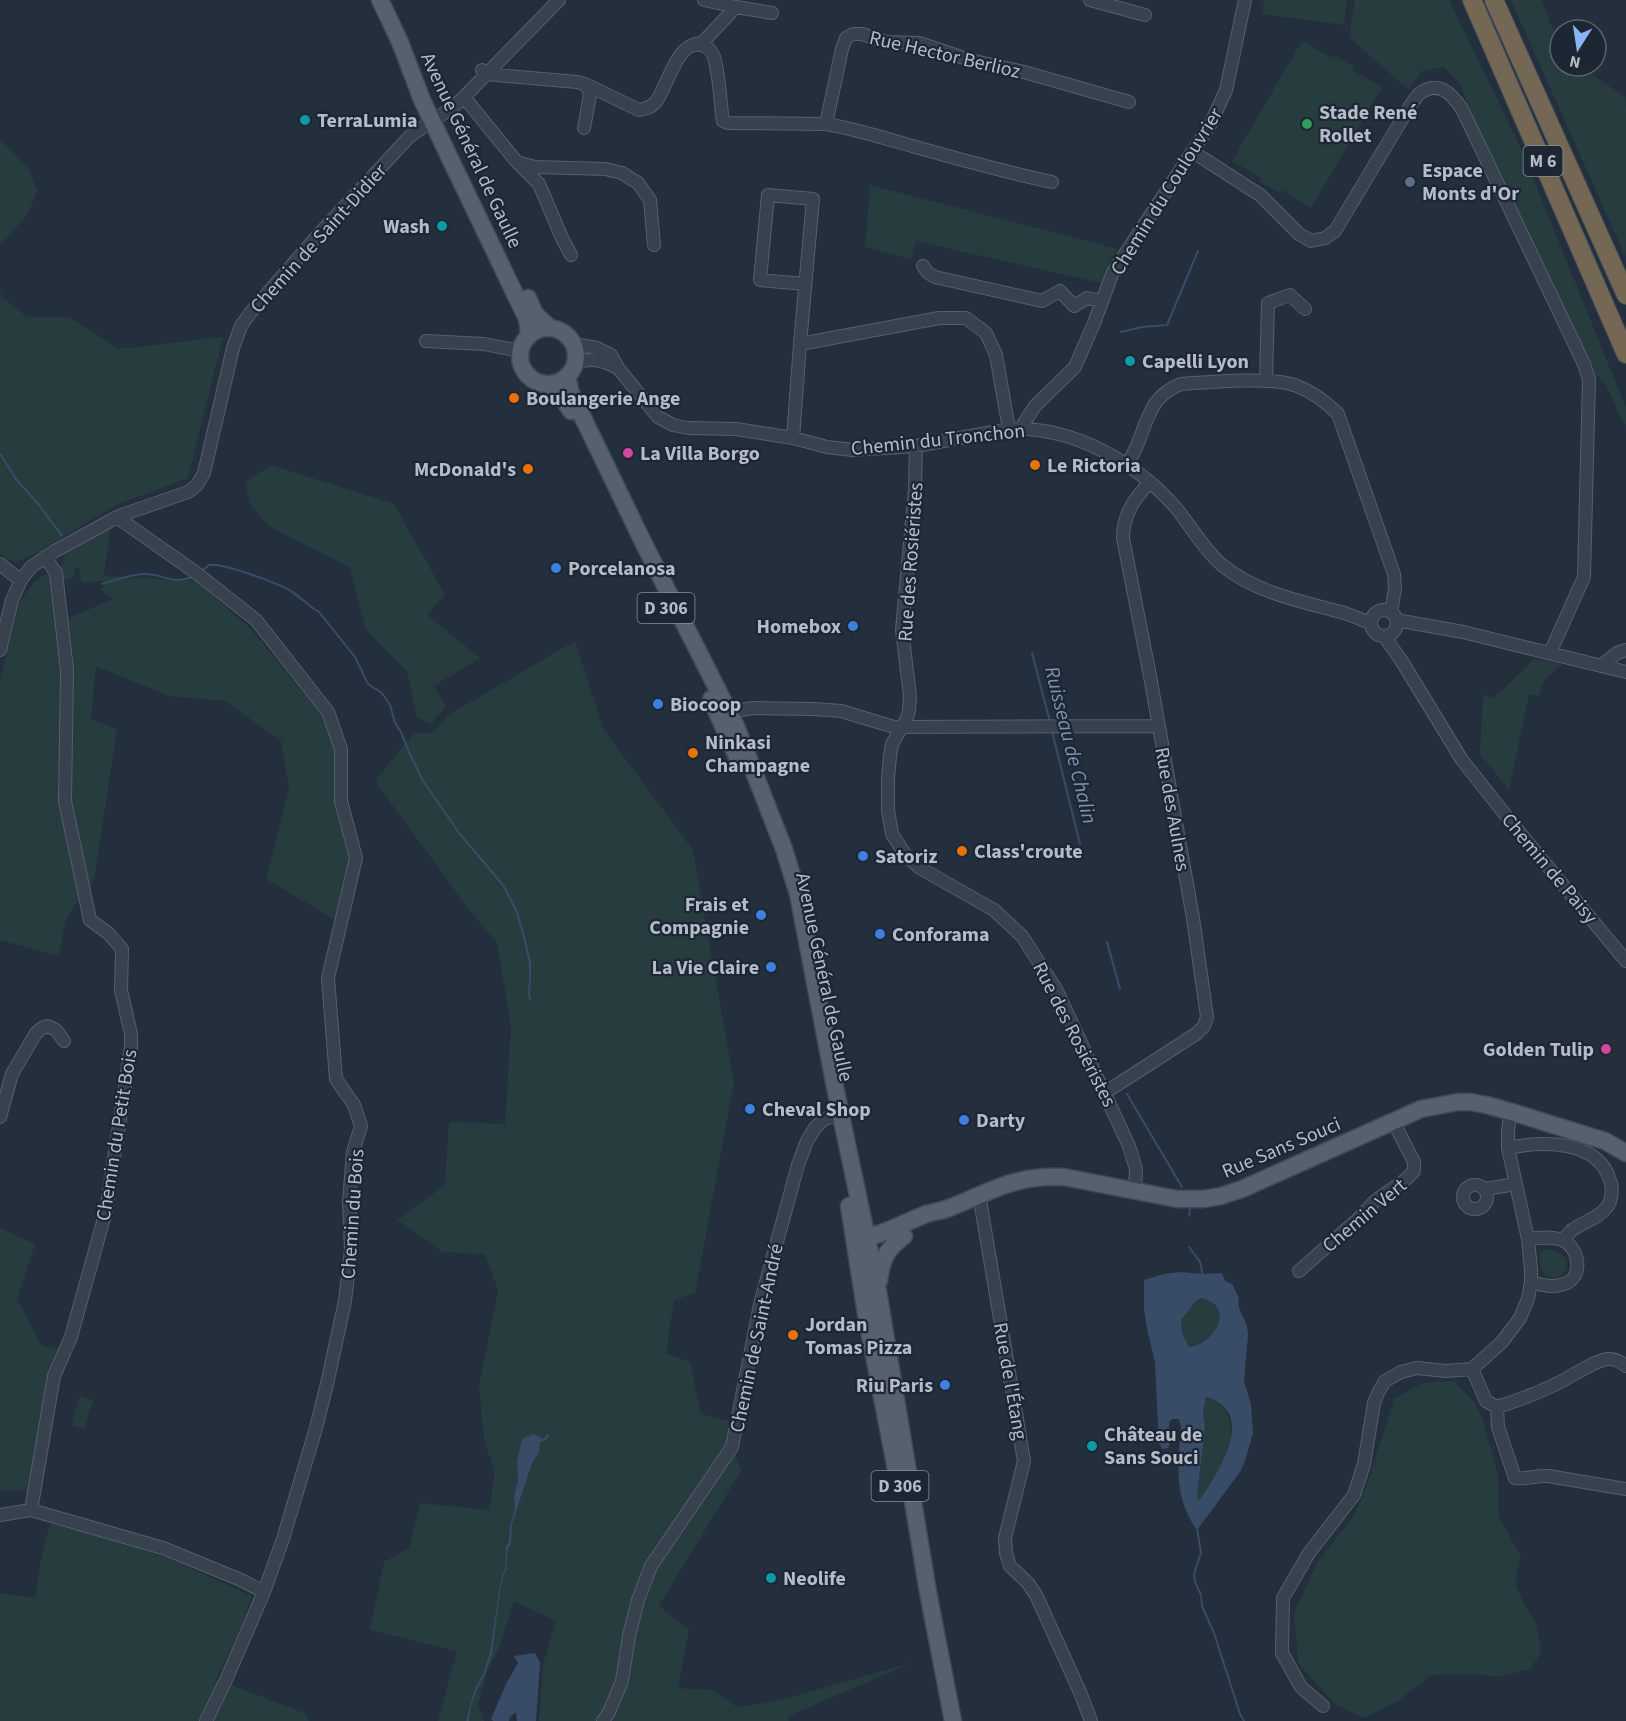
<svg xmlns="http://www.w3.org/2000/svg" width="1626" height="1721" viewBox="0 0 1626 1721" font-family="'Source Sans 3',sans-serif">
<rect width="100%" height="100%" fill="#242f3e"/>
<path fill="#263c3f" d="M1264 0H1347L1344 25 1262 14Z
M1355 0H1449L1521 148 1626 408V424L1624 425 1606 385 1599 377 1592 379 1501 185 1460 84 1444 67 1421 71 1409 90 1349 37Z
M1511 0H1542L1560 50V66H1579L1624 96 1626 106V258Z
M1302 41 1332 58 1334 55 1354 67 1352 70 1382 87 1311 208 1282 190 1280 193 1259 181 1261 178 1232 161Z
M0 139 28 168 37 191 28 214 0 245Z
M870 185 1118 249 1110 261 1101 283 916 241 912 259 865 247Z
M0 291 2 297 27 317H69L119 349 223 337 188 478 116 505 43 549 17 562 6 559 0 554Z
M271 465 394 504 445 595 427 615 480 658 434 686 446 707 430 724 417 717 407 672 366 629 349 567 268 526 250 503 245 482Z
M110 529 104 576 196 581 251 629 320 713 335 749V803L349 858 335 920 266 879 289 788 281 741 225 701 169 696 96 666 91 719 117 730 94 880 66 918 59 956 0 940V680L19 603 33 583 49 572 65 620 113 599 100 589 104 587V581L83 583 80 578V568H75L74 577 68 580 60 579V569L66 551Z
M575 641 604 730 693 850 734 1083 695 1293 674 1300 666 1353 690 1362 701 1414 729 1421 732 1447 741 1471 659 1606 689 1630 678 1688 712 1690 737 1707 773 1702 914 1662 788 1716 789 1721H539L543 1664 556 1621 514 1601 499 1648 488 1669 478 1704 484 1721H438L457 1651 370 1630 384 1562 409 1548 420 1503 489 1510 495 1472 484 1440 479 1386 498 1290 485 1254 443 1252 397 1220 445 1185 449 1122 505 1124 511 1026 497 943 467 907 375 781 414 733H432L450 714Z
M1534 659 1562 664 1543 682 1539 695H1529L1509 790 1480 754 1483 695 1492 698 1502 691Z
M0 1228 35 1244 17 1299 42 1346 59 1350 49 1377 29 1491 0 1490Z
M1547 1249C1587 1257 1557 1290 1544 1273 1540 1268 1540 1260 1539 1254L1542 1250Z
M1202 1298C1208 1300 1215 1303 1218 1309 1226 1325 1204 1347 1189 1347L1182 1333 1181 1320 1196 1301Z
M1454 1381 1473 1400 1484 1422 1498 1477V1515L1521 1557 1515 1583 1524 1603 1537 1626 1541 1653 1530 1669 1500 1677 1474 1674 1431 1675 1398 1701 1364 1718 1336 1705 1298 1663 1294 1613 1317 1563 1354 1515 1366 1488 1394 1399 1422 1383Z
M80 1396 93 1400 84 1429 71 1425Z
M1206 1397C1218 1401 1225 1405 1229 1418 1240 1447 1214 1478 1199 1500L1197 1496 1205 1427 1203 1413Z
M51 1521 104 1536 168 1558 252 1596 239 1632 216 1679 304 1713 309 1721H0V1593L35 1598 42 1553Z"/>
<path fill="#394c67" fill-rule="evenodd" d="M1181 1272 1203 1274 1222 1273 1225 1281 1232 1284 1238 1296 1239 1308 1247 1326 1248 1335 1244 1381 1251 1405 1253 1433 1245 1461 1240 1472 1197 1530C1173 1497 1178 1465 1181 1427L1179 1419H1172L1169 1423 1170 1443 1168 1448 1163 1449 1159 1444 1155 1362 1147 1329 1144 1309V1280L1164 1274ZM1202 1298C1208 1300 1215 1303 1218 1309 1226 1325 1204 1347 1189 1347L1182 1333 1181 1320 1196 1301ZM1206 1397C1259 1412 1218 1474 1199 1500L1197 1496 1205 1427 1203 1413Z
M533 1434 543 1439 548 1434 549 1436 546 1440 540 1442 539 1452 532 1463 512 1524 511 1544 508 1547 506 1565 507 1570 504 1574 500 1591 492 1654 485 1674 478 1687 471 1705 469 1721H466L474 1691 483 1674 490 1653 499 1591 503 1573 505 1570 506 1547 509 1542 510 1526 515 1509 514 1497 518 1480 517 1462 522 1439Z
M535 1653 540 1663 536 1721H517L516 1712 510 1717 509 1721H493L491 1719 506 1684 518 1663 514 1656Z"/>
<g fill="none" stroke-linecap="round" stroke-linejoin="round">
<path stroke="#394c67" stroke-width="2" d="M1121 332 1142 327 1167 325 1198 251
M0 454 16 479 39 505 62 536
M202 571C203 570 208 566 209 565 221 562 277 583 289 590 300 596 308 606 319 612L355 657 368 684 382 693 390 705 395 723 401 732 409 752 422 779 459 833 503 885 517 912 524 937 530 963V978L529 992 530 1000
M102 584C116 580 130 574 145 574 163 574 173 585 192 577
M1032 653 1050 722
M1052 731 1080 844
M1107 942 1120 989
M1127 1094 1182 1187
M1189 1216 1190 1208
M1189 1247 1200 1262 1203 1275
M1197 1528 1201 1553 1194 1574 1195 1582 1201 1595 1202 1606 1214 1633 1240 1714 1244 1721"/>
<g stroke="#565f6c" stroke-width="14">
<path id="minor" d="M1090 0 1145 15
M736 7 772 13
M695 44 702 43 736 7 704 0
M482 70 486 74 577 82 587 85 639 110C645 109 650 108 655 103 667 89 677 39 701 45 709 47 714 54 715 61 720 81 720 102 723 121L728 123 826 124C856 129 884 138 912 146 958 159 1005 172 1052 182
M464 97 516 161 539 184 562 238 571 255
M826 124 842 49 846 38 853 34H862L886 42 919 43 970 60 1024 72 1129 102
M584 128 590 95 587 85
M1193 152 1260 195 1299 234 1311 241 1325 238 1335 231 1410 106C1413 102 1416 97 1419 94 1438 79 1452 94 1462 109L1584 364 1589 380 1584 577 1550 653
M520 163 535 167 605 169 622 173 638 183 650 200 654 245
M923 266 928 273 935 277 1042 301 1060 291 1074 306 1087 298 1102 301
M426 341 484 344 520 351
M574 344 597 348 611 355 618 368 658 417 673 425 688 428 736 429 793 438 827 447 853 450 916 446 1009 429C1073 426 1136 462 1177 509 1191 527 1206 552 1223 566 1257 593 1300 601 1341 612 1352 615 1361 620 1371 623
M800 344 813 199 768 195 760 280 805 284
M576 362C596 358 600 360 618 368
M1266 381 1268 303 1290 295 1305 309
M1021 428 1035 406 1075 367 1094 323 1113 272 1210 125 1226 90 1245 0
M793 438 800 344 939 318H966L986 333 996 355 1009 429
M916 446 915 489 902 630 910 696 909 711 906 720 892 744 890 756 888 778V810L892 834 906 856 920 868 994 910 1022 936 1056 989 1129 1146 1136 1169 1135 1191
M1127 465C1131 457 1135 451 1138 443 1149 416 1151 396 1181 384 1209 382 1272 376 1297 386 1313 392 1326 402 1338 414L1394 574 1395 588 1391 613
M119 516 121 520 195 572 256 620 328 712 341 749V801L356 858 328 978 336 1079 354 1105 361 1126 353 1152 349 1201 351 1250 345 1301 327 1384 316 1428 283 1539 264 1592 226 1680 206 1721
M0 564 11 573 21 580
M1371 623a13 13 0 1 1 26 0a13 13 0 1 1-26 0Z
M1396 620 1463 632 1626 672
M1384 636 1401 660 1462 760 1515 827 1626 961
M0 650 12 600 21 580 31 567 55 551 119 516 188 492 197 485 204 473 233 348 241 326 251 312 319 234 410 136 453 107 463 98 559 0
M1601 666 1617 653 1626 650
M721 713 753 708 814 709 841 711 894 727 1159 726
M1106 1092 1196 1034 1204 1026 1207 1017 1193 918 1150 676 1123 538C1123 515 1134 499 1150 482
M0 1117 12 1074 36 1033 42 1028 48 1026 56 1030 64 1041
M1508 1148C1542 1141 1597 1139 1610 1180 1613 1187 1612 1201 1607 1207 1599 1218 1583 1222 1572 1230 1569 1233 1566 1237 1562 1240
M1463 1197a12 12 0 1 1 24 0a12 12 0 1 1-24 0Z
M1485 1189 1516 1184
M979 1194 1024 1461 1005 1538 1006 1553 1010 1566 1028 1583 1036 1595 1080 1692 1091 1721
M1528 1239C1539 1238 1551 1236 1562 1240 1580 1247 1584 1278 1564 1284 1552 1288 1542 1285 1531 1282
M1299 1271 1358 1219 1375 1201 1405 1180 1414 1171V1162L1393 1121
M1472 1369 1486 1401 1497 1407 1498 1427 1515 1478C1526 1480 1536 1475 1548 1476L1626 1489
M1497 1407C1517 1401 1535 1394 1554 1385 1568 1379 1596 1359 1609 1359 1616 1359 1621 1362 1626 1366
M31 1510 54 1376 71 1337 106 1211 131 1047V1034L121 990 122 949 108 933 90 920 65 801 67 670 56 573 45 557
M0 1515 31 1510 163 1548 241 1580 264 1592
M1323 1706 1301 1687 1282 1653 1283 1598 1309 1553 1354 1495 1364 1464 1374 1403 1378 1393 1385 1381 1401 1372 1417 1368 1446 1371 1472 1369 1502 1342 1520 1318 1528 1299 1531 1282V1270L1528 1239 1508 1148V1133L1510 1112
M603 1721 609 1712 622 1681 629 1636 638 1600 651 1566 732 1447 760 1304 798 1165 807 1141 815 1128 824 1119 832 1117"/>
</g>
<g stroke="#414a57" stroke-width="19">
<path id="major" d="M380 0 400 42 422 100 527 319 529 334
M528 298 535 314 549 327
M520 356a28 28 0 1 1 56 0a28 28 0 1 1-56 0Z
M567 377 571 393 645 546 736 726 784 849 798 894 835 1087 878 1291 928 1592 953 1721
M549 384 562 397 571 411
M711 699 737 757
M849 1206 866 1314 897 1475
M857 1240C882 1235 902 1224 926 1214 933 1212 941 1211 949 1208 992 1191 1014 1175 1064 1177L1177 1199H1203L1221 1196 1242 1189 1421 1109 1458 1102H1470L1487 1105 1515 1113 1605 1141 1626 1153
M879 1281C882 1258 886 1250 904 1236"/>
</g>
<g stroke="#434c59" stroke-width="20">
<path id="highway" d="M1472 0 1626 354
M1494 0 1626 295"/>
</g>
<use href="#minor" stroke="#38414e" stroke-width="12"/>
<use href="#major" stroke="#56606e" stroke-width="16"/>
<use href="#highway" stroke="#746855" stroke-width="18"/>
</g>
<g fill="#0f9aa8" stroke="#1d2633" stroke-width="2">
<circle cx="305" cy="120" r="6"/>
<circle cx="442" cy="226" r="6"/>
<circle cx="1130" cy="361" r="6"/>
<circle cx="1092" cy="1446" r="6"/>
<circle cx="771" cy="1578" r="6"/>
</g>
<circle fill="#2e9e5b" stroke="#1d2633" stroke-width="2" cx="1307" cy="124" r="6"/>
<circle fill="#5c6f8a" stroke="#1d2633" stroke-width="2" cx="1410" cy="182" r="6"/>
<g fill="#e8710a" stroke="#1d2633" stroke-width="2">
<circle cx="514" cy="398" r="6"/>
<circle cx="1035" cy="465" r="6"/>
<circle cx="528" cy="469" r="6"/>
<circle cx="693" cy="753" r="6"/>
<circle cx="962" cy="851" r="6"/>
<circle cx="793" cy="1335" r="6"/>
</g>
<g fill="#d1479c" stroke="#1d2633" stroke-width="2">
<circle cx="628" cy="453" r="6"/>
<circle cx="1606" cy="1049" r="6"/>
</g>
<g fill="#3f7fe0" stroke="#1d2633" stroke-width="2">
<circle cx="556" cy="568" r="6"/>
<circle cx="853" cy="626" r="6"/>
<circle cx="658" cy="704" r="6"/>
<circle cx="863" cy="856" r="6"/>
<circle cx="761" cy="915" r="6"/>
<circle cx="880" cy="934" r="6"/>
<circle cx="771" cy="967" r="6"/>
<circle cx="750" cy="1109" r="6"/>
<circle cx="964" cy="1120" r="6"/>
<circle cx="945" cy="1385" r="6"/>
</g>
<g text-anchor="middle" stroke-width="4.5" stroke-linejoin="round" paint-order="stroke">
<g fill="#1d2633" stroke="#878f9c" stroke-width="1.5">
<rect x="1523.5" y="146" width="39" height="30" rx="4.5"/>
<rect x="637.5" y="593" width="57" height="30" rx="4.5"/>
<rect x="871.5" y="1471" width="57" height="30" rx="4.5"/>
</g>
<g font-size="18" font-weight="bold" fill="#b4bcc9">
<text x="1543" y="167">M 6</text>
<text x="666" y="614">D 306</text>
<text x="900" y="1492">D 306</text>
</g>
<g font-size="20" fill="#b4bcc9" stroke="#1d2633">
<text transform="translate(945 54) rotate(13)" y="7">Rue Hector Berlioz</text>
<text transform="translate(472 150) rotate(65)" y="7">Avenue Général de Gaulle</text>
<text transform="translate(1166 191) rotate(-58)" y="7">Chemin du Coulouvrier</text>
<text transform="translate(318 238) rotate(-48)" y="7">Chemin de Saint-Didier</text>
<text transform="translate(938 439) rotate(-6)" y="7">Chemin du Tronchon</text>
<text transform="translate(910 562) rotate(-86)" y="7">Rue des Rosiéristes</text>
<text transform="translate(1173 809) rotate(80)" y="7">Rue des Aulnes</text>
<text transform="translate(1550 868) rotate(50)" y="7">Chemin de Paisy</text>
<text transform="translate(825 977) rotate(78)" y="7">Avenue Général de Gaulle</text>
<text transform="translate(1075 1034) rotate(63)" y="7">Rue des Rosiéristes</text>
<text transform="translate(116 1135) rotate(-81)" y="7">Chemin du Petit Bois</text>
<text transform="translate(1281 1147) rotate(-23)" y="7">Rue Sans Souci</text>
<text transform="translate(352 1214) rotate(-86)" y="7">Chemin du Bois</text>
<text transform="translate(1364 1215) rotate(-40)" y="7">Chemin Vert</text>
<text transform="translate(756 1338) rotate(-78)" y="7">Chemin de Saint-André</text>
<text transform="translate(1011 1381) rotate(80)" y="7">Rue de l'Étang</text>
</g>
<g font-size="20" font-weight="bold" fill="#b4bcc9" stroke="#1d2633" text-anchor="start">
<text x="1319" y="119">Stade René<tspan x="1319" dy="23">Rollet</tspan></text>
<text x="317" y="127">TerraLumia</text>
<text x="1422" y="177">Espace<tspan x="1422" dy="23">Monts d'Or</tspan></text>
<text x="430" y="233" text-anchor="end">Wash</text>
<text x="1142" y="368">Capelli Lyon</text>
<text x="526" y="405">Boulangerie Ange</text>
<text x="640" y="460">La Villa Borgo</text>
<text x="1047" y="472">Le Rictoria</text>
<text x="516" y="476" text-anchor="end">McDonald's</text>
<text x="568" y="575">Porcelanosa</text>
<text x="841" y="633" text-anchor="end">Homebox</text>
<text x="670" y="711">Biocoop</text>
<text x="705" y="749">Ninkasi<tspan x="705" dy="23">Champagne</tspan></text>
<text x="974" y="858">Class'croute</text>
<text x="875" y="863">Satoriz</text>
<text x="749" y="911" text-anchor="end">Frais et<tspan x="749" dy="23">Compagnie</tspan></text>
<text x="892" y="941">Conforama</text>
<text x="759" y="974" text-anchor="end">La Vie Claire</text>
<text x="1594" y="1056" text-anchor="end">Golden Tulip</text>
<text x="762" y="1116">Cheval Shop</text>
<text x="976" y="1127">Darty</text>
<text x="805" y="1331">Jordan<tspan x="805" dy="23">Tomas Pizza</tspan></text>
<text x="933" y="1392" text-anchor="end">Riu Paris</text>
<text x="1104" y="1441">Château de<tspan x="1104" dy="23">Sans Souci</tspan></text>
<text x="783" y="1585">Neolife</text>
</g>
<g font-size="21" font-style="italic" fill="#7c92b1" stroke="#1d2633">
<text transform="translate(1071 745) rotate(76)" y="7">Ruisseau de Chalin</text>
</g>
</g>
<g transform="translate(1578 48) rotate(192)"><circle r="28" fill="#1d2633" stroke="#59626f" stroke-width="1.5"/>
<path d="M0-4.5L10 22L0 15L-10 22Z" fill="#8ab4f8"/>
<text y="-9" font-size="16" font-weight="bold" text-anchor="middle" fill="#b4bcc9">N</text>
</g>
</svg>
